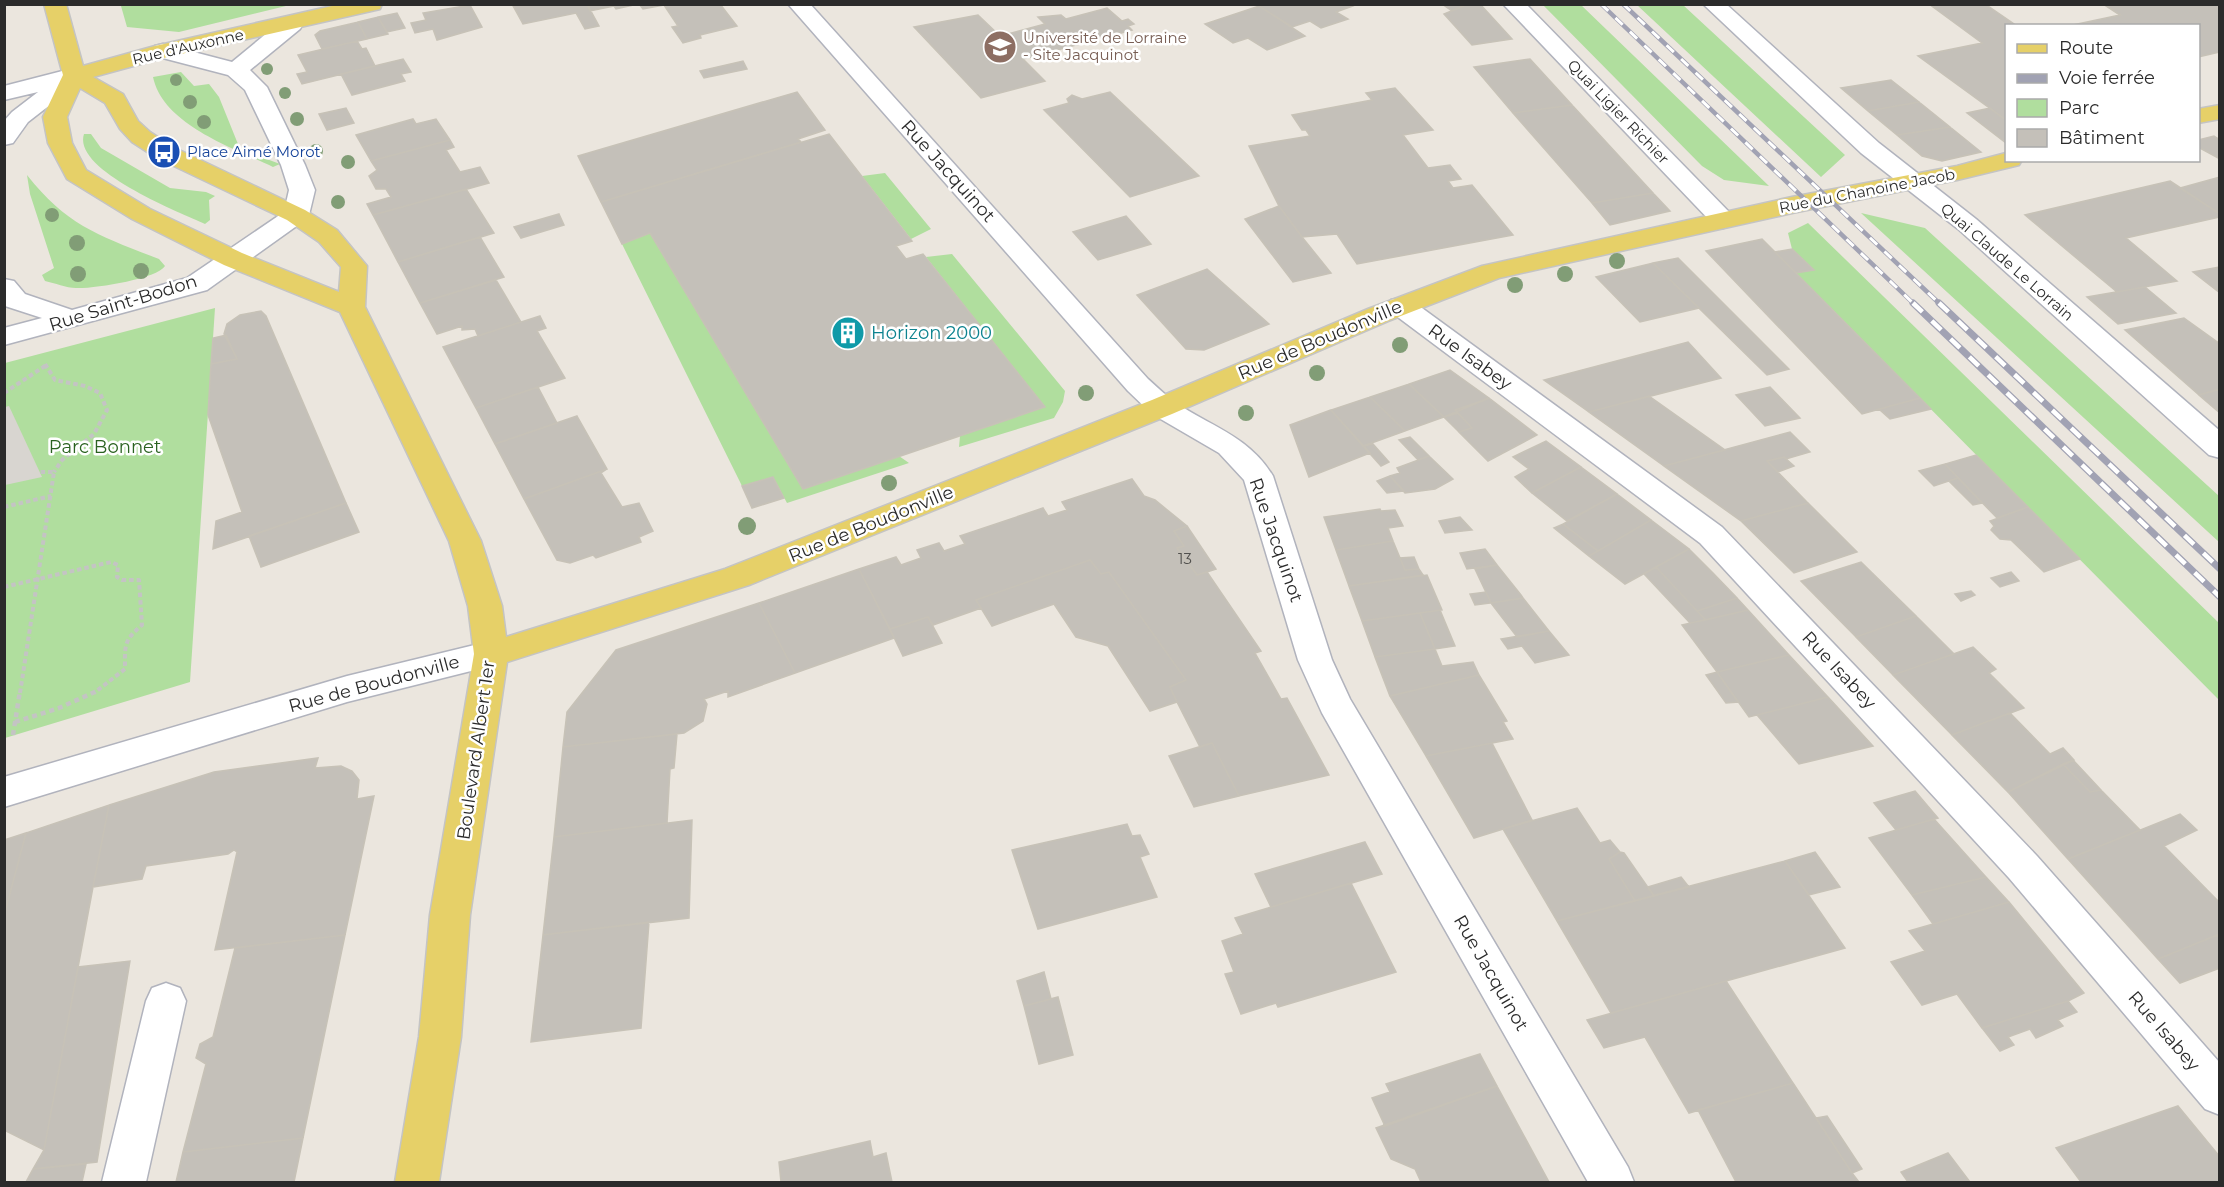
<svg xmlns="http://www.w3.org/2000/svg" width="2224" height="1187" viewBox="0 0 2224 1187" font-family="Montserrat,sans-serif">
<rect width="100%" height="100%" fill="#ebe6de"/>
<path fill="#b0de9e" d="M123 4H290V5L179 32 127 27 121 6Z
M1543 5H1581L1769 186 1724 180 1702 166Z
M1637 5H1683L1845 155 1821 177Z
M181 72 194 86 209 84 219 97 240 149 280 164 273 167C234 148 163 125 153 77Z
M84 134H91L101 148 170 188 206 192 215 196 209 200 210 220 205 224C179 212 72 170 84 134Z
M885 173 931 229 911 239 862 176Z
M27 175C67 226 100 236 159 259L165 266C157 279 93 289 76 288 66 288 55 283 45 281L42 275 54 268 30 194Z
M1861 213 1925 228 2219 496V542Z
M1808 223 2219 623V700L1796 273 1813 270 1792 249 1788 233Z
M650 233 899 456 909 463 787 503 773 477 742 486 622 244Z
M952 254 1065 391 1063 402 1054 418 959 447 960 436 1044 407 926 257Z
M215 308 190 682 5 738V363Z"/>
<path fill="#d8d5d0" d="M9 406 42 477 5 485V407Z"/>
<path fill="#c4c0b9" stroke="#c7c2b7" stroke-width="1.5" d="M512 4H587L599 26 585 29 576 13 523 24Z
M587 4H638L616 9 614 6 590 11Z
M639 4H720L737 26 700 35 701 38 683 43 672 27 678 26 664 5 643 9Z
M1264 4H1351L1353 6 1336 12 1348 19 1321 28 1310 21 1292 27 1259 6Z
M1442 4H1468L1452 11Z
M1468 4H1480L1512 39 1472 45 1444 14Z
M1929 4H1985L2017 26H2006V120L1918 56 1982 43Z
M2103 4H2220V52L2198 57V26H2068L2120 15Z
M470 5 482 27 437 40 433 29 415 33 411 23 426 20 423 13Z
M1259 6 1305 36 1267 50 1248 38 1233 43 1205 24Z
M1107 8 1122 21 1128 19 1134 24 1128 26 1132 30 1023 59 1045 81 981 98 914 27 978 15 1000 36 1045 24 1038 17 1061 15 1066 19Z
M397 13 405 28 387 32 378 17Z
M378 17 388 34 367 39 358 22Z
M358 22 367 39 322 49 315 35 320 31Z
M357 41 362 49 366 48 375 66 302 84 297 74 307 72 298 55Z
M403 59 411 72 401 74 405 81 352 95 341 74Z
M1530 59 1572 105 1513 113 1474 67Z
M743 61 747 69 704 78 700 71Z
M1891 80 1919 102 1868 111 1841 88Z
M1395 88 1433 130 1403 135 1428 168 1450 165 1461 179 1448 181 1453 188 1472 185 1513 235 1357 264 1337 234 1302 237 1279 206 1249 146 1310 136 1306 130H1302L1292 115 1372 100 1366 93Z
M797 92 825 130 798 139 801 142 601 202 578 156Z
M1110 92 1199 176 1130 197 1044 110 1069 103 1067 99 1072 95 1082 99Z
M1919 102 1950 127 1897 135 1868 111Z
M1572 105 1653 193 1592 203 1513 113Z
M346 108 354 123 327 130 319 114Z
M1990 108 2006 120V143L1967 113Z
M413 119 416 124 436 119 450 140 371 161 356 135Z
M1950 127 1981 152 1942 161 1922 156 1897 135Z
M829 134 912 241 896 246 906 259 923 254 1045 407 803 489 650 233 622 244 601 202Z
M2214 136 2220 140V159L2198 147V140Z
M450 140 454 147 446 150 460 172 480 167 489 183 373 215 367 204 391 197 386 189H376L369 176 377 170 371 161Z
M2220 177V214L2180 188Z
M2170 181 2220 214V217L2126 238 2177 281 2117 292 2025 215Z
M466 189 494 233 398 262 373 215Z
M1653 193 1670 211 1610 225 1592 203Z
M1279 206 1302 237 1331 273 1293 282 1245 219Z
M559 214 564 225 521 238 514 227Z
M1126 216 1151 244 1098 260 1073 232Z
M480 237 504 277 420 303 398 262Z
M1762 239 1775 252 1920 398 1862 414 1706 251Z
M1792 249 1814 270 1796 273 1775 252Z
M1678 258 1789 369 1767 375 1653 263Z
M1653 263 1699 308 1640 322 1596 277Z
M2220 267V293L2193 272Z
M1207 269 1269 324 1204 350 1186 349 1137 295Z
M496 280 521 322 478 336 475 329 462 330V326L437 334 420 303Z
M2145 287 2176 313 2118 324 2087 297Z
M261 311 266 316 346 503 213 549 216 521 242 512 208 415 211 364 237 359 224 334 227 324 240 315Z
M540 316 546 328 537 331 565 378 476 408 443 347Z
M2184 318 2220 344V389L2199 395 2125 330Z
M226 335 237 359 211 364 213 338Z
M1688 342 1721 378 1589 412 1544 380Z
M1450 370 1489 398 1444 417 1409 384Z
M1409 384 1444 417 1405 431 1370 397Z
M538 387 557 423 495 444 476 408Z
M1770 387 1800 418 1765 426 1736 395Z
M2220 389V413L2199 395Z
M1649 396 1725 450 1664 466 1589 412Z
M1370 397 1405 431 1363 446 1331 410Z
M1489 398 1537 435 1488 461 1459 432 1472 428 1455 410Z
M1920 398 1931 409 1890 419 1879 409Z
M1331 410 1370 453 1309 477 1290 425Z
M1458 413 1472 428 1459 432 1444 417Z
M577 416 607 469 524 499 495 444Z
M1790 432 1810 452 1786 459 1784 457 1767 461 1808 503 1741 521 1664 466Z
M1410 437 1429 456 1418 460 1399 440Z
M1546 441 1581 467 1532 493 1515 477 1529 469 1513 457Z
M1373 444 1389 462 1381 466 1363 446Z
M1976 455 2028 507 1997 518 1945 464Z
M1429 456 1453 479 1435 489 1405 493 1390 476 1400 473 1397 468Z
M1784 457 1794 466 1778 472 1767 461Z
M1945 464 1958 478 1934 486 1919 471Z
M1581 467 1617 494 1567 521 1532 493Z
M607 469 601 473 622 507 639 503 653 531 639 537 641 542 596 558 593 555 570 563 557 560 524 499Z
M1390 476 1404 491 1387 493 1377 481Z
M773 477 784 498 752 508 742 486Z
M1958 478 1982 503 1973 505 1949 481Z
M1132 479 1144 496 1155 500 1187 526 1174 531 1184 546 1177 548 1197 575 1207 572 1261 651 1255 653 1281 699 1287 698 1329 775 1239 796 1212 743 1200 747 1177 702 1170 687 1186 680 1109 572 1101 574 1090 560 976 600 981 608 933 625 928 617 890 629 859 569 896 557 901 565 921 558 917 550 939 543 944 551 965 544 960 536 1043 508 1048 516 1067 510 1062 502Z
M1617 494 1651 520 1598 551 1563 524Z
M346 503 359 532 261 567 249 536Z
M1808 503 1857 552 1794 573 1741 521Z
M2028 507 2080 559 2044 572 2011 540 2000 539 1991 530 1994 526 1990 521Z
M1380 509 1381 511 1395 510 1403 526 1388 528 1393 541 1336 550 1324 517Z
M1460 517 1472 530 1445 533 1439 521Z
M1651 520 1689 549 1625 584 1589 556Z
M1563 524 1598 551 1589 556 1554 528Z
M1187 526 1216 569 1197 575 1177 548 1184 546 1174 531Z
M1393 541 1405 570 1419 569 1423 575 1349 586 1336 550Z
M1485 549 1497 565 1467 569 1460 553Z
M1689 549 1713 573 1737 598 1697 611 1656 567Z
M1414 557 1419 569 1405 570 1400 558Z
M1090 560 1101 574 1109 572 1186 680 1170 687 1177 702 1150 711 1108 646 1076 637 1054 604 992 626 976 600Z
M1861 562 1916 616 1856 637 1801 581Z
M1497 565 1521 595 1523 598 1491 603 1475 569Z
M1656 567 1697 611 1706 620 1690 623 1644 574Z
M859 569 894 638 795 673 759 603Z
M2011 572 2019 581 2000 587 1991 578Z
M1427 575 1442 610 1362 621 1349 586Z
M1971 591 1975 595 1961 601 1955 594Z
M1486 592 1491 603 1475 605 1470 594Z
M1523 598 1549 631 1517 637 1491 603Z
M1737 598 1748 610 1706 620 1697 611Z
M759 603 795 673 728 697V691L704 699 707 704 703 721 684 733 563 747 567 712 616 650Z
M1440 610 1455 646 1435 649 1420 613Z
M1748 610 1789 655 1717 672 1682 625Z
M1420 613 1435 649 1375 657 1362 621Z
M1916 616 1954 654 1893 675 1856 637Z
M928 617 942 643 903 656 890 629Z
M1549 631 1569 655 1535 663 1522 646 1508 649 1501 639Z
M1973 647 1996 669 1989 673 2024 708 1952 735 1893 675Z
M1435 649 1442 666 1473 662 1479 675 1390 696 1375 657Z
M1789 655 1828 697 1749 717 1717 672Z
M1717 672 1738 702 1726 703 1706 675Z
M1479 675 1507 721 1503 722 1513 739 1426 756 1390 696Z
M1828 697 1873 746 1799 764 1757 715Z
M2010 713 2050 754 2063 748 2074 760 2008 792 1952 735Z
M677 734 674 768 670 769 667 823 554 837 563 747Z
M1212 743 1239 796 1194 807 1169 756Z
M1492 743 1532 820 1474 838 1426 756Z
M318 758 315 768 341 766 352 771 359 780 357 799 374 796 345 935 215 950 237 852 234 850 228 854 146 866 142 879 93 887 109 805 214 772Z
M2073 760 2101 790 2090 792 2063 764Z
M2063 764 2090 792 2101 790 2140 830 2068 859 2008 792Z
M1915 791 1938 818 1896 830 1874 803Z
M109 805 93 887 44 1150 4 1130V916L26 833Z
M1577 808 1600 843 1610 840 1620 852 1609 859 1635 901 1557 921 1503 829Z
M2180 814 2197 830 2164 846 2220 903V934L2158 959 2068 859Z
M1934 819 1986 877 1912 895 1869 838Z
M692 820 689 918 543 935 554 837Z
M1127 824 1132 836 1140 835 1149 854 1140 857 1157 897 1038 929 1012 850Z
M26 833 4 916V840Z
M1365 842 1382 874 1271 907 1255 874Z
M1620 852 1624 853 1654 896 1635 901 1609 859Z
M1815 852 1840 887 1809 895 1785 861Z
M1785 861 1845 948 1611 1013 1557 921Z
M1681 877 1689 887 1654 896 1648 887Z
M1986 877 2009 902 1933 924 1912 895Z
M1351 883 1396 972 1278 1007 1276 1003 1241 1014 1225 974 1234 972 1222 941 1243 934 1235 918Z
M2009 902 2084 993 2068 1001 1982 1028 1957 994 1922 1005 1891 962 1925 951 1909 931Z
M649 922 641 1028 531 1042 543 935Z
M345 935 303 1138 183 1152 206 1064 196 1058 200 1044 213 1037 235 948Z
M2217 935 2220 938V968L2180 983 2158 959Z
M130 961 97 1162 33 1169 44 1150 78 967Z
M1044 972 1051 999 1024 1006 1017 981Z
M1726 981 1793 1083 1689 1113 1645 1037 1604 1048 1587 1020Z
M1058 997 1073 1055 1039 1064 1024 1006Z
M2068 1001 2077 1012 2058 1020 2063 1026 2036 1038 2030 1029 2008 1037 2014 1045 2000 1051 1982 1028Z
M1480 1054 1497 1086 1385 1126 1372 1098 1390 1092 1386 1084Z
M1793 1083 1852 1173 1859 1182H1736L1698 1110Z
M1497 1086 1549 1182H1421L1415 1169 1391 1159 1376 1128Z
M2178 1106 2220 1157V1182H2081L2056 1148Z
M1827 1116 1862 1169 1852 1173 1816 1118Z
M303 1138 294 1182H176L183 1152Z
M870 1141 873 1157 886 1153 892 1182H781L779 1162Z
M1948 1153 1970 1182H1908L1901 1172Z
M86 1164 82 1182H26L33 1169Z"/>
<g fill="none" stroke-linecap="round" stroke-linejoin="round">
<g stroke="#b1b3bd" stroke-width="3">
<path id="minor" d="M788 4H810L1148 379C1156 386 1164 394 1173 401 1209 426 1248 435 1273 476L1332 660 1350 699 1628 1167 1634 1182H1588L1322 713 1298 660 1244 480 1219 453 1152 414 1128 391Z
M1503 4H1526L1732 215 1736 220 1732 225 1723 228 1714 225Z
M1703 4H1726L1879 143 1976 219 2220 431V458L2209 455 1958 229 1861 153Z
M292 17 300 19 303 24 300 29 250 70 267 87 305 165 315 190 309 215 305 220 207 290 4 345V328L42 318 5 306 4 279 14 281 25 294 72 310 187 278 284 212 289 190 281 165 245 90 228 75 155 56 152 51 155 46 163 44 232 62 284 19Z
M74 68 82 70 85 75 82 80 28 122 13 143 4 145V121L12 112 38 92 4 100V86Z
M1401 298 1411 300 1722 527 2037 856 2220 1063V1115L2205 1109 2009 878 1700 543 1391 312 1387 306 1391 300Z
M491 641 503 645 508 654 503 663 347 702 4 807V777L347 676Z
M166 983 180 988 186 1001 146 1182H102L146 1001 152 988Z"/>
</g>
<g stroke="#c4c4c4" stroke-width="3">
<path id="major" d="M44 4H66L83 66 155 46 341 4H382L380 9 159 59 93 77 123 94 138 121 150 132 173 147 305 210 337 230 367 266 365 307 481 541 502 606 506 637 725 569 1152 400 1368 309 1482 266 1792 197 1957 166 2006 153V160H2022L2019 165 1957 180 1792 213 1499 278 1388 321 1172 414 749 585 507 662 470 915 461 1037 439 1182H395L419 1037 430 915 474 654 468 606 449 541 340 312 224 265 132 219 67 179 48 143 43 117 63 75ZM80 88 105 103 120 129 132 142 155 157 287 220 319 242 341 267 339 292 242 253 150 209 86 170 72 143 67 117Z
M2220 105V119L2198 123V109Z"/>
</g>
<path stroke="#c4c4c4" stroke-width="4" stroke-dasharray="4.5 3" stroke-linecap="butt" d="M45 364 55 380 85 386 100 393 107 410 94 434 62 460 54 472
M4 393 45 366
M4 507 51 496
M4 587 111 562 118 565 117 577 122 580H139L142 625C123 641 125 646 125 669L94 693
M20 693 54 472H40"/>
<path stroke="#c4c4c4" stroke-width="4.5" stroke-dasharray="5 4" stroke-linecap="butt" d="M15 722 59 708 97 691
M13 735 20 691"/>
<use href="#minor" fill="#fff" fill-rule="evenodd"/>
<use href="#major" fill="#e6d068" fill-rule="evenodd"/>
<g stroke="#a1a2b3" stroke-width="4.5">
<path id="rail-far1" d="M1601 4 1915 305
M1623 4 1941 305"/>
</g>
<g stroke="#a1a2b3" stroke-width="7">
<path id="rail" d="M1913 303 2220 597
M1939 303 2220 569"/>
</g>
<use href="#rail-far1" stroke="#fff" stroke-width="3" stroke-dasharray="10" stroke-linecap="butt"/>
<use href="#rail" stroke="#fff" stroke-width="4.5" stroke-dasharray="13" stroke-linecap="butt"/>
</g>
<g fill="#819d76">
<circle cx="267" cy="69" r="6"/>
<circle cx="176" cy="80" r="6"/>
<circle cx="285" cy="93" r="6"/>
<circle cx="190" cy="102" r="7"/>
<circle cx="297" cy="119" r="7"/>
<circle cx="204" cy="122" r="7"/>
<circle cx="316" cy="151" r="7"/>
<circle cx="348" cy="162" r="7"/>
<circle cx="338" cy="202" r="7"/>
<circle cx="52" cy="215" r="7"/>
<circle cx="77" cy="243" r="8"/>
<circle cx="1617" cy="261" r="8"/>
<circle cx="141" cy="271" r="8"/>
<circle cx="78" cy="274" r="8"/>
<circle cx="1565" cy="274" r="8"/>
<circle cx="1515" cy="285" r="8"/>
<circle cx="1400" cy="345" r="8"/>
<circle cx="1317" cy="373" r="8"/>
<circle cx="1086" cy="393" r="8"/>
<circle cx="1246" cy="413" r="8"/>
<circle cx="889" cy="483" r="8"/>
<circle cx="747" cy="526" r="9"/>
</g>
<defs>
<g id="university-disc" transform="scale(1.725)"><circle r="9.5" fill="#8d6e63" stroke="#fff"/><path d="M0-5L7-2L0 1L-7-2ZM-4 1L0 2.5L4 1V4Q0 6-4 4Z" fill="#fff"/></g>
<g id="bus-disc" transform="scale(1.725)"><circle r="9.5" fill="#1a4fb4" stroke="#fff"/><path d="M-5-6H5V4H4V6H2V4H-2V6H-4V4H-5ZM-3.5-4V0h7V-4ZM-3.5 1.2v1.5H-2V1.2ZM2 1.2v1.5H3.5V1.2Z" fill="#fff"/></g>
<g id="building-disc" transform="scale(1.725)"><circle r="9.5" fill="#0f9aa8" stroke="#fff"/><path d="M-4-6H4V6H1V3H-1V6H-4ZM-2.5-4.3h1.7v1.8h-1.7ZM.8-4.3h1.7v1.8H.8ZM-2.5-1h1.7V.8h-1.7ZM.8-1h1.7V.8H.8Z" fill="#fff"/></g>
</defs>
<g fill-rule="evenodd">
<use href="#university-disc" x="1000" y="47"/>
<use href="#bus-disc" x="164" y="152"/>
<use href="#building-disc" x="848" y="333"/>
</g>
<g text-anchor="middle" stroke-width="5" stroke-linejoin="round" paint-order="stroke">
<g font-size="15" fill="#785e54" stroke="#fff" text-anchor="start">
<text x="1023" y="43">Université de Lorraine<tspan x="1023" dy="17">- Site Jacquinot</tspan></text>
</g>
<g font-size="15" fill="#2b2b2b" stroke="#fff">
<text transform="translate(188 47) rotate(-13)" y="5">Rue d'Auxonne</text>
<text transform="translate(1618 112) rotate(46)" y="5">Quai Ligier Richier</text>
<text transform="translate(1867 191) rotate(-11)" y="5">Rue du Chanoine Jacob</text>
<text transform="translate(2007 262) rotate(41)" y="5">Quai Claude Le Lorrain</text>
</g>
<g font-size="15" fill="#164399" stroke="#fff" text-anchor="start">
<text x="187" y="157">Place Aimé Morot</text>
</g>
<g font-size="15" fill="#51504e">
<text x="1185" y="564">13</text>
</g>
<g font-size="18" fill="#2b2b2b" stroke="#fff">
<text transform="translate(948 171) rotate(48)" y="6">Rue Jacquinot</text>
<text transform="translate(123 303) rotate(-17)" y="6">Rue Saint-Bodon</text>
<text transform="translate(1320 340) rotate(-23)" y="6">Rue de Boudonville</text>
<text transform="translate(1470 357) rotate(36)" y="6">Rue Isabey</text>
<text transform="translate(871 524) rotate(-22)" y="6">Rue de Boudonville</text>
<text transform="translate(1276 540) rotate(71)" y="6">Rue Jacquinot</text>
<text transform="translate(1839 670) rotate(47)" y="6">Rue Isabey</text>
<text transform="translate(374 684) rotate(-15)" y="6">Rue de Boudonville</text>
<text transform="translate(476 750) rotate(-82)" y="6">Boulevard Albert 1er</text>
<text transform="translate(1491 973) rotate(60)" y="6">Rue Jacquinot</text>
<text transform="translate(2164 1031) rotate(49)" y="6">Rue Isabey</text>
</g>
<g font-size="18" fill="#0d838f" stroke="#fff" text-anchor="start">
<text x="871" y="339">Horizon 2000</text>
</g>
<g font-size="18" fill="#2a6220" stroke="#fff">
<text x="105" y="453">Parc Bonnet</text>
</g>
</g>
<rect width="2224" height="1187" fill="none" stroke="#2b2b2b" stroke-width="12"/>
<rect x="2005" y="24" width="195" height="138" fill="#ffffff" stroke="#aaaaaa" stroke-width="1.5"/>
<rect x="2017" y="44" width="30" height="9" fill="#e6d068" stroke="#aaaaaa" stroke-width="1.5"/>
<text x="2059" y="54" font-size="18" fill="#2b2b2b">Route</text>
<rect x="2017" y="74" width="30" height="9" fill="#a1a2b3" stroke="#aaaaaa" stroke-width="1.5"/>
<text x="2059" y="84" font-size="18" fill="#2b2b2b">Voie ferrée</text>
<rect x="2017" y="99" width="30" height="18" fill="#b0de9e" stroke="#aaaaaa" stroke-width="1.5"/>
<text x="2059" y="114" font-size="18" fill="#2b2b2b">Parc</text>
<rect x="2017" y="129" width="30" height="18" fill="#c4c0b9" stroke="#aaaaaa" stroke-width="1.5"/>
<text x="2059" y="144" font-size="18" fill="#2b2b2b">Bâtiment</text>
</svg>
